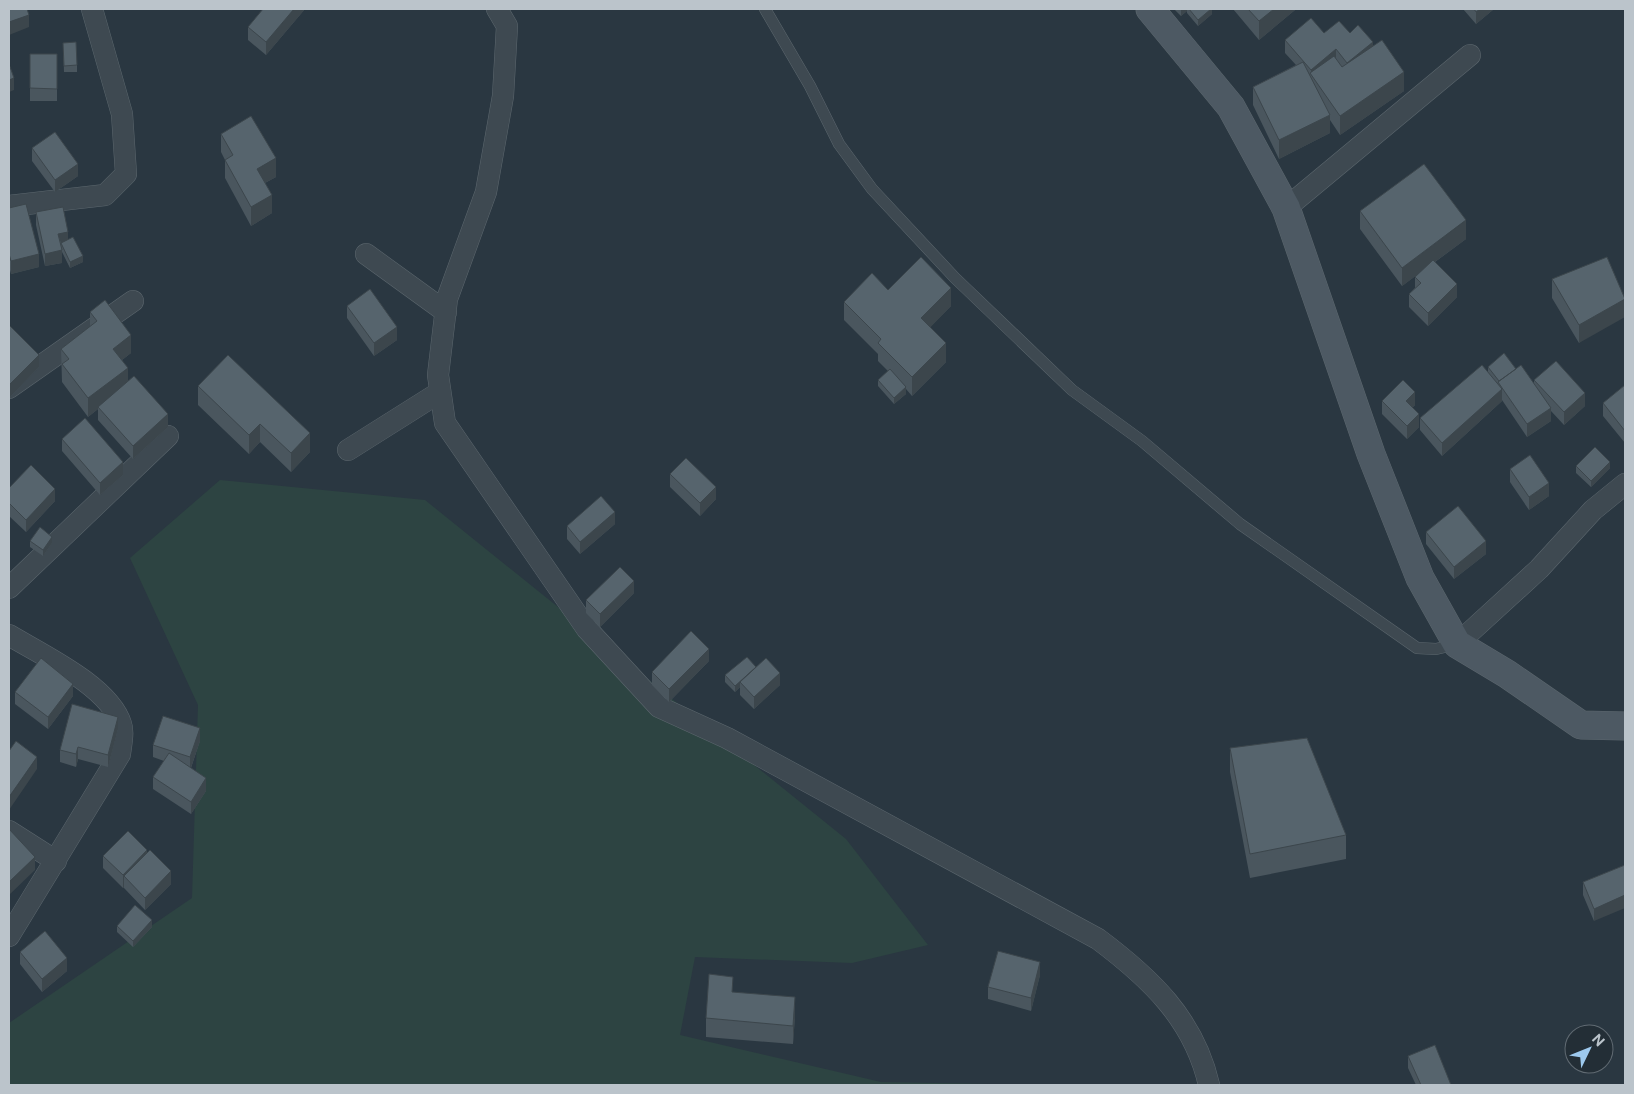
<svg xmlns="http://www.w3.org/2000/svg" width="1634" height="1094" viewBox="0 0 1634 1094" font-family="'Public Sans',sans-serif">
<rect width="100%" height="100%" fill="#2a3741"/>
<path fill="#2d4442" d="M220 480 425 500 846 839 928 945 852 963 695 957 680 1035 881 1082 1044 1085H9V1023L192 898 198 705 130 558Z"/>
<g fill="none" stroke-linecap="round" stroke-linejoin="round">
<g stroke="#5c676e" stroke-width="12">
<path id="service" d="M765 9 810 86 839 144 872 189 955 278 1072 390 1142 441 1240 524 1417 648 1436 649 1457 644"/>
</g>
<g stroke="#5c676e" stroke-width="22">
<path id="minor" d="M497 9 507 26 503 96 486 192 447 299 438 375 445 423 587 629 659 707 727 738 1098 939C1150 978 1194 1019 1209 1085
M9 206 105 195 126 174 122 114 92 9
M1286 208 1470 55
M366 254 446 312
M9 388 133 301
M348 450 440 392
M9 588 168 436
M9 635C42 655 109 686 121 724 124 732 121 745 120 754L9 936
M1457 644 1539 569 1593 510 1625 484
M9 831 56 861"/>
</g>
<g stroke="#5c676e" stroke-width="29">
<path id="secondary" d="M1150 9 1231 107 1286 208 1371 454 1420 578 1457 644 1507 674 1581 725 1625 726"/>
</g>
<use href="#service" stroke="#3e4951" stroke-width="11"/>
<use href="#minor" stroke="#3e4951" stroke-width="21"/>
<use href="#secondary" stroke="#4d5963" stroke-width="28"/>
</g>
<path fill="#4a565e" d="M305 9 266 55 248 40V27Z
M1174 9H1212V14L1198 26 1187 13V11L1181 16Z
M1233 9H1295V10L1259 40Z
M1463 9H1494L1476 24Z
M1324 33H1350L1373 46 1404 91 1340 135 1330 120V133L1279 159 1253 105V87L1296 65 1285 53V40Z
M63 43 77 65V72H64Z
M30 54H57V101H30Z
M221 134 276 177 265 183 272 213 251 226 225 178V160L221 152Z
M32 148 78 176 55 192 32 161Z
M9 208 39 267 11 274 9 266Z
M1360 211 1466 239 1435 262 1457 297 1428 326 1409 307V294L1415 288V277L1418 274 1402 286 1360 229Z
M36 212 68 239 83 262 70 268 62 252V263L45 266 36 225Z
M1552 279 1625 298 1579 343 1552 298Z
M888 290 951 306 930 327 946 362 912 396 906 389V394L894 404 878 386V380L888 371 878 361V354L844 320V302Z
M347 306 397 340 374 356 347 318Z
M90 312 131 353 122 360 128 381 168 427 133 459 98 420V409L88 417 62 382 61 349 90 327Z
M9 325 39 367 9 398Z
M1488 367 1516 369 1534 384V380L1585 406 1564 425 1551 411V421L1527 437 1502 400V401L1442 456 1420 430V418L1488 372Z
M1625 385V443L1603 416V403Z
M198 386 310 452 291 472 260 442 249 454 198 405Z
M1382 401 1415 405 1412 408 1419 427 1407 439 1382 414Z
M62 439 123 475 100 495 62 451Z
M1576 466 1610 468 1591 487 1576 473Z
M1510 469 1549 496 1529 510 1510 482Z
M670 474 716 499 700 516 670 487Z
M9 488 55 501 26 532 9 516Z
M615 524 580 554 567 539V526Z
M1426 532 1486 554 1454 579 1426 544Z
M30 541 52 543 43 556 30 547Z
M634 593 600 627 586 613V600Z
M709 661 669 702 652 685V672Z
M756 667 780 685 754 709 740 695V687L735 692 725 682V675Z
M15 692 73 696 48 729 15 704Z
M118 729 108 767 78 759 76 767 60 762V750Z
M200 741 191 768 206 791 191 814 153 789V777L164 761 153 757V745Z
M1230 748 1346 835V859L1250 878 1230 772Z
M147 853 171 884 145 910 124 888V887L123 888 103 868V856Z
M1625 865 1594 921 1583 895V882Z
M117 926 152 927 133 947 117 932Z
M20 952 67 971 42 992 20 964Z
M1040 975 1031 1011 988 999V987Z
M733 992 795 1016 793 1044 706 1037V1018Z
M1408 1056 1451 1085H1416L1408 1068Z"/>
<path fill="#3c464c" d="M294 9H305L266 55V42Z
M1181 9H1187V11L1181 16Z
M1211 9H1212V14L1198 26V20Z
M1274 9H1295V10L1259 40V21Z
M1480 9H1494L1476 24V12Z
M29 15V27L9 35V22Z
M1373 42V55L1347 63Z
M1336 49V62L1311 73V70Z
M1404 72V91L1340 135V116Z
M14 78V90L9 92V80Z
M1330 115V133L1279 159V140Z
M276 158V177L257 187V169Z
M78 164V176L55 192V180Z
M272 195V213L251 226V207Z
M1466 220V239L1402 286V268Z
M68 232V244L61 243 58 234Z
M62 250V263L45 266V254Z
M39 254V267L11 274V261Z
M83 256V262L70 268V262Z
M1457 284V297L1428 326V313Z
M951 288V306L921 337V318Z
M1625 299V317L1579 343V325Z
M397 327V340L374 356V343Z
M131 335V353L113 367V349Z
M946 343V362L912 396V377Z
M39 355V367L9 398V385Z
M128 368V387L98 407V409L88 417V398Z
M906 387V394L894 404V398Z
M1502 389V401L1442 456V443Z
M1415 392V405L1406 414V401Z
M1585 393V406L1564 425V412Z
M1551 408V421L1527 437V424Z
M168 414V427L133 459V446Z
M1419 414V427L1407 439V426Z
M260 424V442L249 454V435Z
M310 433V452L291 472V453Z
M123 462V475L100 495V483Z
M1610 462V468L1591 487V481Z
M1549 483V496L1529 510V497Z
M716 487V499L700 516V503Z
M55 489V501L26 532V520Z
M615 512V524L580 554V542Z
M52 537V543L43 556V550Z
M1486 541V554L1454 579V567Z
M634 581V593L600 627V614Z
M709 649V661L669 702V689Z
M756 667 740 682V687L735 692V686Z
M780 673V685L754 709V697Z
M73 684V696L48 729V717Z
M118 717V729L108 767V755Z
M200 728V741L190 770V757Z
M78 747V759L76 767V754Z
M37 757V769L9 810V797Z
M206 778V791L191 814V802Z
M147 850V862L124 876V887L123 888V875Z
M35 857V870L9 895V882Z
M171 871V884L145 910V898Z
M1625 895V908L1594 921V909Z
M152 920V927L133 947V941Z
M67 958V971L42 992V979Z
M1040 962V975L1031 1011V998Z
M795 997V1016L793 1044V1026Z"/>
<path fill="#56646d" stroke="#3c464c" d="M9 9H27L29 15 9 22Z
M263 9H294L266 42 248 27Z
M1189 9H1211L1198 20Z
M1248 9H1274L1259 21Z
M1474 9H1480L1476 12Z
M1311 18 1324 33 1339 21 1350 33 1358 25 1373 42 1347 63 1336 49 1311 70 1285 40Z
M1382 40 1404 72 1340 116 1310 73 1334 56 1342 67Z
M76 42 77 65 64 66 63 43Z
M30 54H57V89L30 88Z
M1303 62 1330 115 1279 140 1253 87Z
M9 64 14 78 9 80Z
M251 116 276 158 257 169 272 195 251 207 225 160 233 155 221 134Z
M55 132 78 164 55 180 32 148Z
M1424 164 1466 220 1402 268 1360 211Z
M26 204 39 254 11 261 9 254V208Z
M63 207 68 232 58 234 62 250 45 254 36 212Z
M73 237 83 256 70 262 61 243Z
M921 257 951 288 921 318 946 343 912 377 878 343 881 339 844 302 872 273 888 290Z
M1607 257 1625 299 1579 325 1552 279Z
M1433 260 1457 284 1428 313 1409 294 1421 283 1415 277Z
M370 289 397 327 374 343 347 306Z
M105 300 131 335 113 349 128 368 88 398 62 364 69 359 61 349 97 321 90 312Z
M9 325 39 355 9 385Z
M1504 353 1516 369 1499 381 1488 367Z
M228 355 310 433 291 453 260 424 249 435 198 386Z
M1556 361 1585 393 1564 412 1534 380Z
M1482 365 1502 389 1442 443 1420 418Z
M1521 365 1551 408 1527 424 1498 382Z
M890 369 906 387 894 398 878 380Z
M134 376 168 414 133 446 98 407Z
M1403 380 1415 392 1406 401 1419 414 1407 426 1382 401Z
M1625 385V431L1603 403Z
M85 418 123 462 100 483 62 439Z
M1595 447 1610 462 1591 481 1576 466Z
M1530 455 1549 483 1529 497 1510 469Z
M686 458 716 487 700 503 670 474Z
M31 465 55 489 26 520 9 503V488Z
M601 496 615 512 580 542 567 526Z
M1458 506 1486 541 1454 567 1426 532Z
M40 527 52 537 43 550 30 541Z
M620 567 634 581 600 614 586 600Z
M691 631 709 649 669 689 652 672Z
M747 657 756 667 735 686 725 675Z
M41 658 73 684 48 717 15 692Z
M766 658 780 673 754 697 740 682Z
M72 704 118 717 108 755 78 747 76 754 60 750Z
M163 716 200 728 190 757 153 745Z
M1307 738 1346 835 1250 854 1230 748Z
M16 741 37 757 9 797V751Z
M169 753 206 778 191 802 153 777Z
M9 829 35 857 9 882Z
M128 831 147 850 123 875 103 856Z
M150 850 171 871 145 898 124 876Z
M1625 865V895L1594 909 1583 882Z
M135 905 152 920 133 941 117 926Z
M45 931 67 958 42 979 20 952Z
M998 951 1040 962 1031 998 988 987Z
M709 974 733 977 732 992 795 997 793 1026 706 1018Z
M1435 1045 1451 1085H1421L1408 1056Z"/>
<rect width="1634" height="1094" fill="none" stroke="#bbc4cb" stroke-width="20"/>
<g transform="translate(1589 1049) rotate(47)"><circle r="24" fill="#232e36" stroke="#606a72"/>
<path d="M0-4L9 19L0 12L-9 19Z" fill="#9dc9ee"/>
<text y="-8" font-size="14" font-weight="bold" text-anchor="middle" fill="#bbc4cb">N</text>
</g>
</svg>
